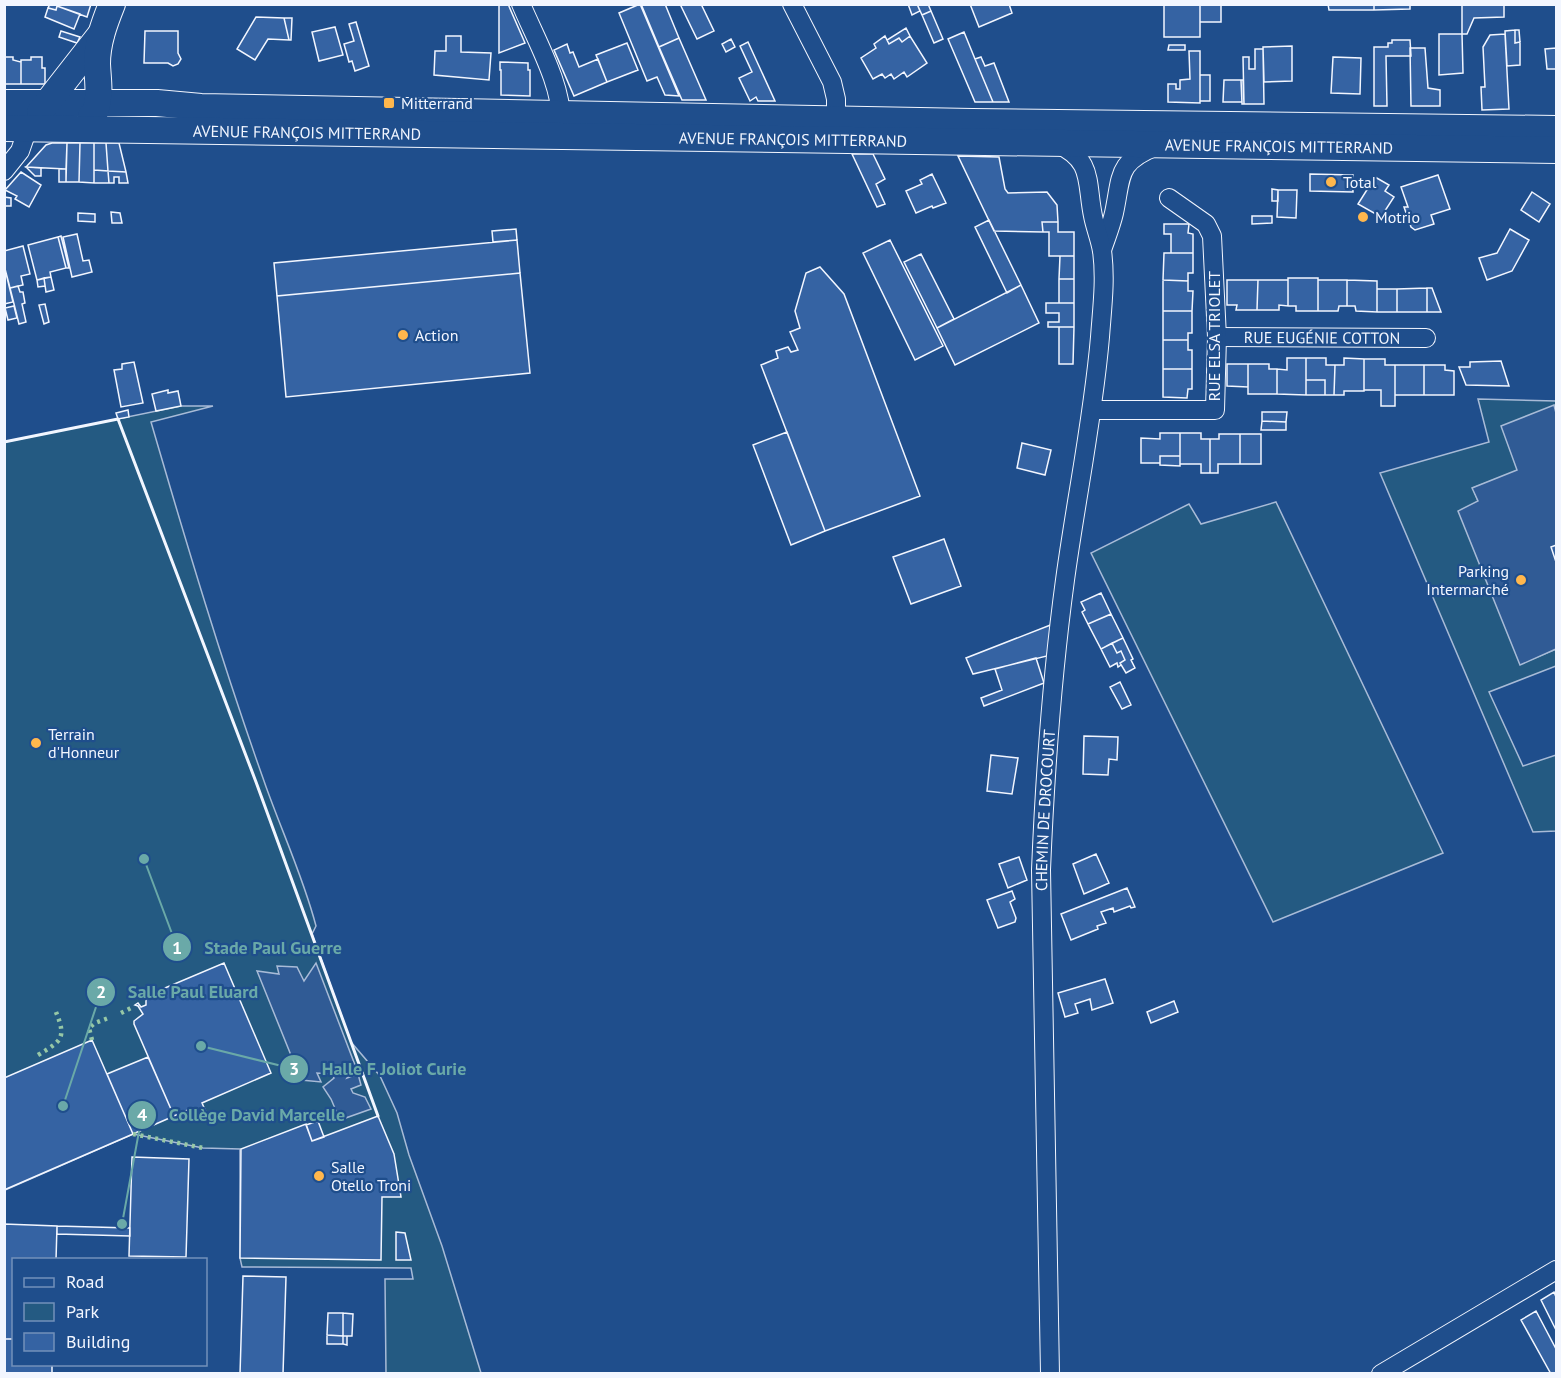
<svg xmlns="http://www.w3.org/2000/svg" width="1561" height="1378" viewBox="0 0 1561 1378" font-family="'PT Sans',sans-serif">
<rect width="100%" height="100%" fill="#1f4e8c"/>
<path fill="#245a82" stroke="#a8bbd7" stroke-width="1.5" d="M1478 399 1556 401V413L1554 406 1517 471 1473 488 1478 501 1520 664 1556 649V666L1489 692 1523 766 1556 755V831L1533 832 1380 473 1489 442Z
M181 406H213L151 422C186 542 222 663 264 781 281 830 303 876 316 926L312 934 351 1042 380 1076 397 1113 409 1155 442 1246 481 1373H386L385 1279H413L411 1268 242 1267 240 1258V1149L203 1148 133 1134 5 1190V442Z
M1276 502 1443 853 1273 922 1091 553 1189 504 1201 524Z"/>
<path fill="#305b95" stroke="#a8bbd7" stroke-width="1.5" d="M1554 405 1556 413V649L1520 665 1458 511 1478 501 1472 488 1517 470 1501 426Z
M316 963 355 1065 347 1078 358 1074 361 1085 351 1089 353 1093 365 1097 371 1109 340 1120 331 1099 323 1087 334 1078 332 1074 317 1073 321 1082 301 1080 257 971 279 974 277 966 297 967 304 981Z"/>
<path fill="#3563a3" stroke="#f2f6ff" stroke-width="1.5" d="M50 4H91L87 17 57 6 56 10 48 8Z
M499 4H508L525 43 499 53Z
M640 4 679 96 665 95 657 77 647 81 619 13Z
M641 4H665L679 38 659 47Z
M680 4H701L714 31 697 39Z
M908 4H917L920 11 912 15Z
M917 4H928L931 11 922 15Z
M970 4H1009L1012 13 979 27Z
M1164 4H1200V37H1164Z
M1200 4H1221V22H1200Z
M1328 4H1374V10H1329Z
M1374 4H1410V9L1374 10Z
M1462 4H1504V17L1474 18 1467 34H1462Z
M57 6 80 14 74 29 45 17 48 8 56 10Z
M931 11 943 39 934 43 922 15Z
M256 17 284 18 289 40 268 39 255 60 237 49Z
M284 18H292L291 40H289Z
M356 22 369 66 355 71 352 61 349 62 344 44 354 41 349 24Z
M335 27 343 55 319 61 312 32Z
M906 28 910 36 902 42 899 38 889 44 887 40Z
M1515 30H1519L1520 42 1515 43Z
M1515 30V43L1520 42V65L1507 66 1505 31Z
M61 31 80 37 77 43 59 37Z
M145 31H178V53L181 59 178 64 173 66 168 63H144Z
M964 32 975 59 993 102H975L948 39Z
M1439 34H1462L1463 73 1439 75Z
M1505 34 1509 109 1482 110 1481 87H1485L1483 47 1490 35Z
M446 36H461V52L491 53 489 80 434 75 435 51H446Z
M885 36 889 44 899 38 902 42 910 36 927 63 907 77 904 72 894 79 891 74 885 78 882 74 873 79 861 58 876 48 874 44Z
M679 38 706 100H682L659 47Z
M731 39 735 47 726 52 722 44Z
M1392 40H1410L1411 56H1386L1387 106H1374V47H1388V43H1392Z
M748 42 775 101H758L756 97 750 101 739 78 752 72 740 46Z
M627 43 638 70 607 82 596 55Z
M567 44 570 53 573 52 579 67 598 59 607 82 574 96 554 50Z
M1169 45H1185V50H1168Z
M1292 46V81L1264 82 1263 47Z
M1410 48H1425L1428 88 1440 90V106H1411Z
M1556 48V69H1547L1545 49Z
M1255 49H1263L1264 104H1244L1243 57H1249V69H1255Z
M1189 51H1200V103L1168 102V84H1176V89H1180V80L1190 79Z
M4 57H13V60L21 62V84H4Z
M31 57H42V68H45V84H21V60H31Z
M981 57 985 66 994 63 1009 102H993L975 59Z
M1333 57 1361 58 1360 94 1331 93Z
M500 62 528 63V70H530V96L501 95V70H500Z
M1200 75H1210V101H1200Z
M1224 80H1241L1242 102H1223Z
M1241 80H1243L1244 104H1242Z
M52 143H67L66 169 26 167 46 145Z
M67 143H80L79 182H66Z
M80 143H94V183L79 182Z
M94 143H106L108 171 94 170Z
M106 143H119L126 172 108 171Z
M852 154H873L885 179 876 184 885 204 877 207Z
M958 156 999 157 1005 189 1008 193 1047 192 1057 205 1058 222H1042L1043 232 994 231Z
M26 167 41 168V176H35Z
M59 169H66V182H59Z
M94 170 108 171 109 183H94Z
M108 171 126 172 128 183H119V177H114V183H109Z
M21 172 41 185 29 207 15 199 17 196 5 190Z
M932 174 946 203 933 208 932 206 916 213 906 191 922 184 920 180Z
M1310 174 1353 175V192L1310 191Z
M1438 175 1450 209 1431 215 1434 224 1415 230 1411 227 1404 207H1408L1401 187Z
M1375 177 1389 185 1385 191 1394 197 1381 217 1358 204Z
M1272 189 1278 190V201H1272Z
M1278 190H1297L1296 218 1277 217Z
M1532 192 1550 204 1539 222 1521 210Z
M4 197 11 198V206H4Z
M111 212 120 213 122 223H112Z
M78 213 95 214V222L78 221Z
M1252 216H1272V223L1252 224Z
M989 220 1021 285 1007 293 975 227Z
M1042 222H1058V232H1074V256H1049V232H1043Z
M1164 224H1189L1188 233 1193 234V253H1171V234H1164Z
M516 229 517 240 493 242 492 231Z
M1510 229 1529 240 1512 271 1487 280 1479 258 1497 253Z
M77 234 83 261 89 260 92 272 72 277 63 237Z
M61 236 69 268H66L58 237Z
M58 237 66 268 50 272 51 277 37 280 28 245Z
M517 240 520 273 277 296 274 263Z
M890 240 943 346 915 360 863 253Z
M23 246 30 274 21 276 23 285 10 288 4 265V251Z
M1164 253H1193V273H1188V281L1163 280Z
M921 254 954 319 937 328 904 262Z
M1060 256H1074V279H1059Z
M4 265 13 302 4 304Z
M820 267 844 294 920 496 825 531 761 365 778 358 776 351 788 347 791 352 798 350 790 332 800 328 795 311 806 273Z
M520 273 530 373 286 397 277 296Z
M51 277 54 290 46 292 44 278Z
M44 278 45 286 38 287 37 280Z
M1288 278H1318V311H1296V306H1288Z
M1059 279H1074V303H1059Z
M1163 280 1188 281V291H1193L1192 311H1163Z
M1227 280H1258L1257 310H1236L1237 305H1227Z
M1258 280H1288V306L1279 305V310H1257Z
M1318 280H1347V306H1339L1338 311H1318Z
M1347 280 1377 281V312L1356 311 1355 306H1347Z
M1021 285 1039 323 955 365 937 328Z
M18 286 20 292H23L25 303 22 304 26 322 19 324 10 288Z
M1427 288H1432L1441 312H1427Z
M1427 288V312H1397V289Z
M1377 289H1397V312H1377Z
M1046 303H1074V327H1048V322H1059V313H1046Z
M45 304 49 322 44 324 39 305Z
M14 306 17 318 8 320 5 308Z
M1163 311H1192V333H1188V340H1163Z
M1059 327H1074L1073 364H1059Z
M1163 340H1188V350H1192V369H1163Z
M1287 358H1306V395L1277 394V369L1287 370Z
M1306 358H1326V365H1335L1334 395H1325V380H1306Z
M1344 358 1364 359V391H1344V395H1334L1335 365H1344Z
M1364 359H1385V365H1395V406H1381V390H1364Z
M1501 361 1509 386 1466 385 1459 367H1470V362Z
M134 362 143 403 121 407 114 370 122 369V364Z
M1227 364H1248V387L1227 386Z
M1248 364H1269V369H1277V394H1248Z
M1395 365H1424V395H1395Z
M1424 365H1445V370L1454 371V395H1424Z
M1163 369H1192V389H1188L1187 398 1163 397Z
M1306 380H1325V395H1306Z
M168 390V393L178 391 181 406 156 411 152 394Z
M128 410 129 417 118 419 116 413Z
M1262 412H1287L1286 422 1262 421Z
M1262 421 1286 422V430H1261Z
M787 432 825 531 791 545 753 445Z
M1160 433H1180V456H1160V463H1141V438L1160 439Z
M1180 433H1201V439H1210V473H1201V464H1180Z
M1219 434H1240V464H1218V473H1210V439H1219Z
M1240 434H1261V464H1240Z
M1022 443 1051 450 1045 475 1017 468Z
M1160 456H1180V466L1160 465Z
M944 539 961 586 911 604 893 557Z
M1556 545V562L1551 547Z
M1101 593 1111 614 1088 624 1082 612 1085 610 1081 602Z
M1111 614 1123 638 1101 649 1088 624Z
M1053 624 1047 656 973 674 966 658Z
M1123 638 1133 659 1131 660 1135 668 1126 673 1120 663 1125 660 1121 651 1117 653 1112 643Z
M1112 643 1117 653 1121 651 1125 660 1120 663 1121 665 1118 667 1117 663 1110 667 1101 649Z
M1036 658 1044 683 984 706 981 698 1002 690 995 669Z
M1120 682 1131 705 1122 709 1110 687Z
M1084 736 1118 737 1117 760 1109 759 1108 775 1083 774Z
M991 755 1018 758 1012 794 987 791Z
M1096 854 1109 883 1084 894 1073 864Z
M1019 857 1027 880 1008 888 999 864Z
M1127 888 1135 907 1131 908 1130 906 1114 912 1113 908 1101 912 1106 923 1097 926 1098 929 1071 940 1061 914Z
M1012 891 1015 899 1010 902 1016 918 1015 922 998 928 987 900Z
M224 963 271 1073 202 1103 206 1112 193 1117 190 1109 174 1116 134 1024V1021L143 1014 138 1006 135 1005 138 1003 141 1007 146 1005V999L153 996V993Z
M1105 979 1113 1003 1092 1010 1090 999 1075 1004 1078 1013 1065 1017 1058 993Z
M1174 1001 1178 1012 1151 1023 1147 1012Z
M92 1040 133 1134 4 1190V1078Z
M148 1057 174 1116 133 1134 107 1074Z
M378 1116 394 1154 401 1197H382L381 1260 240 1258 241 1149 306 1124 312 1141Z
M318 1121 324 1137 312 1141 306 1125Z
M132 1157 189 1159 186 1257 129 1256Z
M4 1224 57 1226 56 1260H14V1339H4Z
M57 1226 130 1228V1236L57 1234Z
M396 1232 405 1233 411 1260H396Z
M243 1276 286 1277 283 1374H240Z
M1554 1292 1556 1297V1330L1541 1300Z
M1536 1311 1556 1349V1374H1551L1521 1320Z
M328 1313H343V1336L327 1335Z
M343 1313 353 1314 352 1336H343Z
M327 1335 343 1336V1344H327Z
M343 1336H347V1345L343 1344Z
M4 1339H14V1364H52V1374H4Z"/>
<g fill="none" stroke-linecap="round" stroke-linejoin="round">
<g stroke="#f2f6ff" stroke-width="20">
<g id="street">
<path d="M521 4C536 40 563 86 561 124"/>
<path d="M792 4 832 82 836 99V131"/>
<path d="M4 171 20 151 28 128"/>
<path d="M1102 250C1106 238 1111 226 1114 213 1122 176 1116 162 1157 146"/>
<path id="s1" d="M1217 337 1426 338"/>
<path d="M1093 410H1215L1217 337 1212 236 1206 224 1169 198"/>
<path id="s2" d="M1050 1374 1041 870C1045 773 1052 676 1065 580 1076 499 1093 419 1100 337 1102 309 1106 279 1102 251 1100 239 1095 227 1093 216 1086 183 1094 160 1057 144"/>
<path d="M1381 1374 1556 1270"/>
</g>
</g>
<g stroke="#f2f6ff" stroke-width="28">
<g id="secondary">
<path d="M4 103H157L201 107 972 122 1556 129"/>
<path d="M40 112 101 34"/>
<path d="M91 116 94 115C101 96 98 84 97 64 97 43 104 24 112 4"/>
<path id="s3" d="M4 128 1556 150"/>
</g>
</g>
<use href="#street" stroke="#1f4e8c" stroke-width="18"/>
<use href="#secondary" stroke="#1f4e8c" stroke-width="26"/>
<path stroke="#97c8a6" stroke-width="4.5" stroke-dasharray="3 4.5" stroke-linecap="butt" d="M121 1013 133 1007
M92 1040 89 1028 95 1023 111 1017
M38 1055C61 1041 67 1039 56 1012
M133 1134 203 1148"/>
<path stroke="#f2f6ff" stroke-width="3" d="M4 442 118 419 256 782 378 1116"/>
</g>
<g fill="#ffb74d" stroke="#1f4e8c" stroke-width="2">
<rect x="383" y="97" width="12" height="12" rx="3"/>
<circle cx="1331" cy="182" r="6"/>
<circle cx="1363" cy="217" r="6"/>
<circle cx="403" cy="335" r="6"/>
<circle cx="1521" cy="580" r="6"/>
<circle cx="36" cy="743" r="6"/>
<circle cx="319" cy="1176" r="6"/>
</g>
<g text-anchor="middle" stroke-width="4.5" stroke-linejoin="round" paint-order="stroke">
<g font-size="16" fill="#f2f6ff" stroke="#1f4e8c" text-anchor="start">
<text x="401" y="109">Mitterrand</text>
<text x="1343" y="188">Total</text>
<text x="1375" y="223">Motrio</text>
<text x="415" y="341">Action</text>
<text x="1509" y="577" text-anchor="end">Parking<tspan x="1509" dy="18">Intermarché</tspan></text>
<text x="48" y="740">Terrain<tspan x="48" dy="18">d'Honneur</tspan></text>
<text x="331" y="1173">Salle<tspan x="331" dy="18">Otello Troni</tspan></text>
</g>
<g font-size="16" fill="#f2f6ff" stroke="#1f4e8c">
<text dy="6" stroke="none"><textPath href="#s3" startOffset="303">AVENUE FRANÇOIS MITTERRAND</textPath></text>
<text dy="6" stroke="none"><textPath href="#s3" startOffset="789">AVENUE FRANÇOIS MITTERRAND</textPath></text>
<text dy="6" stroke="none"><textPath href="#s3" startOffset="1275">AVENUE FRANÇOIS MITTERRAND</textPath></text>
<text transform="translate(1214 336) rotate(-90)" y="6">RUE ELSA TRIOLET</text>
<text dy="6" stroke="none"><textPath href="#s1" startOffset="105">RUE EUGÉNIE COTTON</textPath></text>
<text dy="6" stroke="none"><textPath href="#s2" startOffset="564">CHEMIN DE DROCOURT</textPath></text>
</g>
</g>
<path fill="none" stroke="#6aa9a8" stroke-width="2" d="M144 859L177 947M63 1106L101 992M201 1046L294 1069M122 1224L142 1115"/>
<g fill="#6aa9a8" stroke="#1f4e8c" stroke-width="2">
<circle cx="144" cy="859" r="6"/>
<circle cx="63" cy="1106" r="6"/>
<circle cx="201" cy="1046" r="6"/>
<circle cx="122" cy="1224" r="6"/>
<circle cx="177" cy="947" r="15"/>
<circle cx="101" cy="992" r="15"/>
<circle cx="294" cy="1069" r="15"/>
<circle cx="142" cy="1115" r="15"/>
</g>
<g font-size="18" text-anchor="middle" font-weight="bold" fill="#fff">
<text x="177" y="954">1</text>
<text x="101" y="998">2</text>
<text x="294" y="1075">3</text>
<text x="142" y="1121">4</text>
</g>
<g font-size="18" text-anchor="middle" font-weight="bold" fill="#6aa9a8" stroke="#1f4e8c" stroke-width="4.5" stroke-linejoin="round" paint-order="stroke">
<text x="273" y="954">Stade Paul Guerre</text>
<text x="193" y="998">Salle Paul Eluard</text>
<text x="394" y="1075">Halle F Joliot Curie</text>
<text x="257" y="1121">Collège David Marcelle</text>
</g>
<rect width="1561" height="1378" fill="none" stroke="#f2f6ff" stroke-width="12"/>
<rect x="12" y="1258" width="195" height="108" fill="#1f4e8c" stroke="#7391ba" stroke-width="1.5"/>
<rect x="24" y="1278" width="30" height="9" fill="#1f4e8c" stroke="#7391ba" stroke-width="1.5"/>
<text x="66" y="1288" font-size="18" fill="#f2f6ff">Road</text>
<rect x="24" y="1303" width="30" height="18" fill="#245a82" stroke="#7391ba" stroke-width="1.5"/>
<text x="66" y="1318" font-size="18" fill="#f2f6ff">Park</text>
<rect x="24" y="1333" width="30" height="18" fill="#3563a3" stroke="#7391ba" stroke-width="1.5"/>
<text x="66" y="1348" font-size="18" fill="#f2f6ff">Building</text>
</svg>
